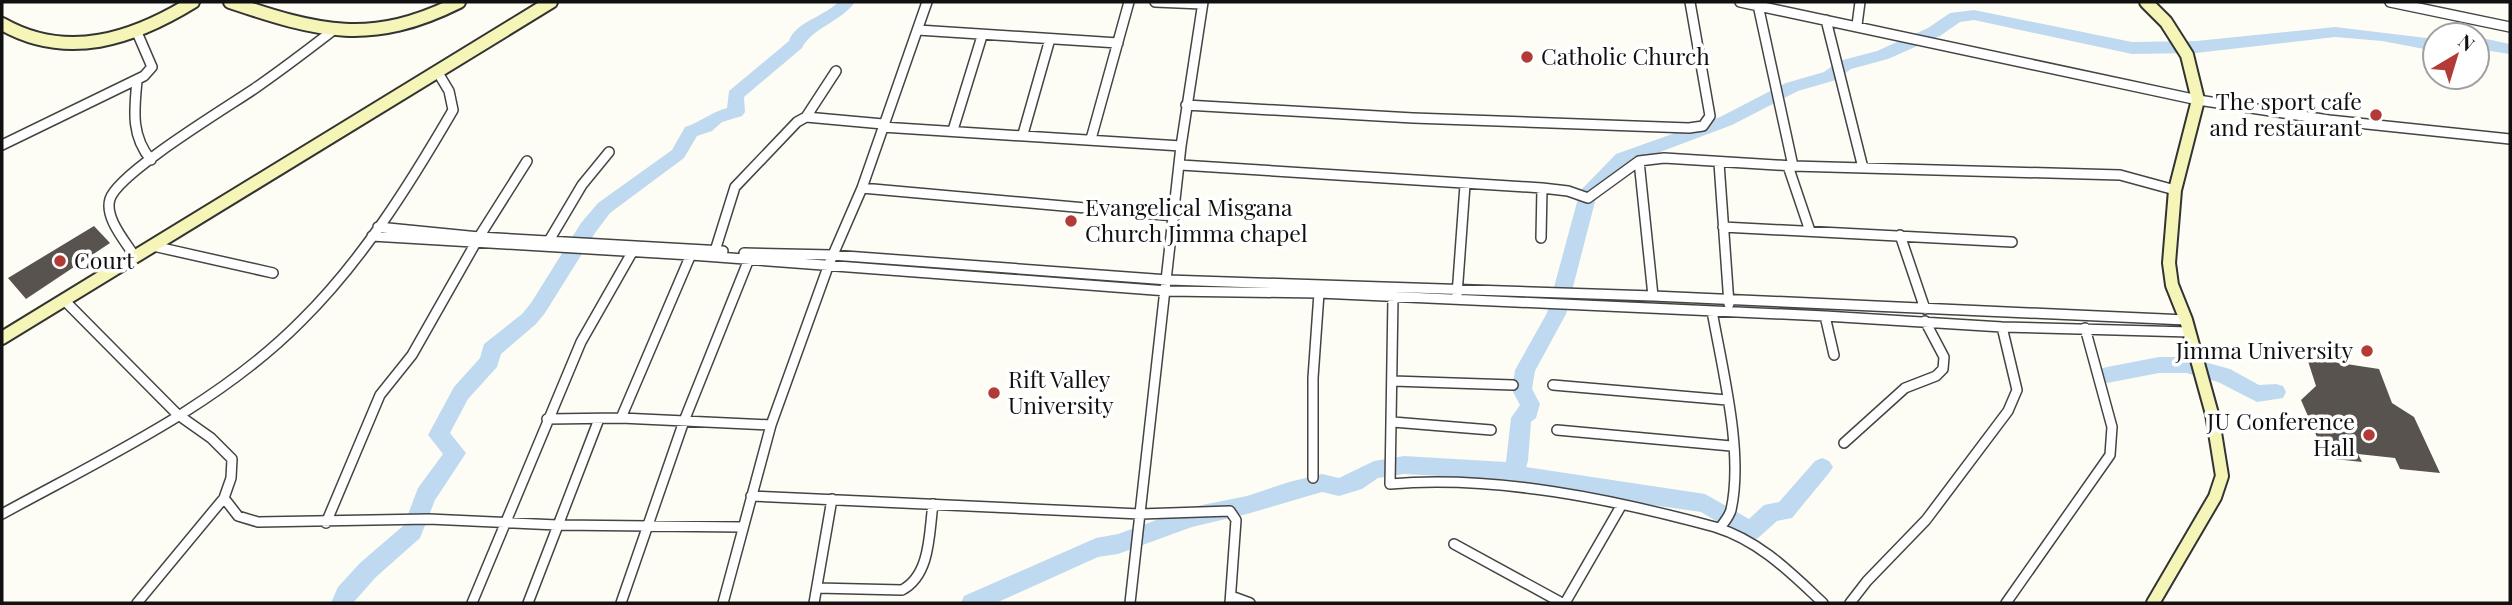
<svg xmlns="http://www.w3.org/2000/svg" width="2512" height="605" viewBox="0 0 2512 605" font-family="'Playfair Display',serif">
<rect width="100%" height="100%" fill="#fefdf5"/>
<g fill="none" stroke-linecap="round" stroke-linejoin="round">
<path fill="#bfdaf0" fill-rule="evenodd" d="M838 2H855C841 22 813 27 802 48L744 97 745 112 742 116 722 122 712 131 697 136 684 158 610 213 595 233 545 313 536 324 501 354 497 367 468 399 450 433 466 453 435 500 420 538 376 577 353 603H331L338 587 360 563 404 525 418 488 443 454 428 435 454 387 480 358 484 344 522 314 531 303 581 223 598 203 672 150 685 127C701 122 711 112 727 108L729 91 789 41C795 22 824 17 838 2Z
M1974 10 2132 42 2196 41 2335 27 2435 39V51L2382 41 2335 37 2196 53 2132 54 1974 20 1960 22 1940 36 1888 59 1851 69 1836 80 1798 91 1732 125 1628 164 1597 194 1566 314 1535 371 1532 389 1540 404 1536 418 1531 422 1528 461 1526 467 1705 494 1749 519 1764 505 1779 502 1815 461 1822 458 1829 461 1833 467 1829 473 1792 518 1777 521 1758 538 1750 541 1701 512 1533 488 1511 480 1404 474 1378 478 1362 489 1339 496 1322 492 1247 514 1192 527 1118 554 1098 557 996 603H961L964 596 1096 538 1118 534 1192 507 1247 496 1289 482 1322 474 1339 478 1374 461 1404 456 1506 462 1511 418 1520 405 1512 390 1515 370 1547 313 1580 191 1616 154 1720 117 1786 83 1824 72 1839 61 1877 51 1928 28 1950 13Z
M2477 37 2510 44V54L2477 49Z
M2159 357H2186L2230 369 2259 385 2276 384 2283 386 2286 392 2283 398 2257 402 2218 382 2186 373H2159L2107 383 2100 381 2097 375 2100 369 2107 367Z"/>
</g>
<path fill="#58534e" d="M94 226 110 243 26 299 8 278Z
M2307 358 2379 369 2392 403 2414 417 2440 473 2400 469 2395 458 2358 454 2362 462 2326 458 2301 400 2316 386Z"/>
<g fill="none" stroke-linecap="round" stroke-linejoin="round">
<g stroke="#444" stroke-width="12">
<path id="street" d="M1155 2 1202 4
M1740 2 2198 100 2329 120 2510 139
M2390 2 2510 27
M1758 5 1793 166
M1826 20 1863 168
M1857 25 1860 2
M918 30 1118 43
M137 81C134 111 131 136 151 160
M1186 105 1413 118 1689 128 1703 126 1710 116 1690 2
M806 117 883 124
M882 127 1181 146
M953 130 982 36
M1023 134 1050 39
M1091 139 1129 2
M2 145 144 76 152 67 136 30
M1639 161 1653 296
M1719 163 1729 304
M1181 165 1542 188 1568 191 1588 198 1639 161 1664 158 1793 166 2120 175 2175 190
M1788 166 1810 231
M862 188 1175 216
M378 227 479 237 723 251
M1723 227 2012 242
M1900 235 1925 309
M372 236 691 255 1167 291 1319 293 1825 316 2002 327 2190 332
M1541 238 1542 188
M550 239 582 185 609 152
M153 246 273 273
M744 253 832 255 1168 280 1653 296 2186 320
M714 254 735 187 797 122 806 117 836 71
M135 257C126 242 104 218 110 199 118 173 226 108 254 89 280 71 305 52 331 32
M1457 295 1465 185
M1393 297 1390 484C1496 475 1612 499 1715 527 1760 541 1790 572 1823 603
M65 301 177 414 211 438 232 459 231 478 224 498 137 603
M1712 311C1722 368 1744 453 1731 510 1729 517 1724 522 1720 528
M1825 316 1834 355
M1393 381 1513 385
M1553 385 1727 400
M621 418 692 252
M547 419 621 418 771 425
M1393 422 1491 430
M1557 430 1731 446
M1844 443 1905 388 1936 376 1943 369 1944 357 1925 321
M1313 478V378L1319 293
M751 496 1140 514 1230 511 1236 520 1230 603
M224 498 238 516 258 522 429 519 557 525 743 527
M2 514C104 458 218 405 301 321 362 261 410 184 453 110L449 91 437 71
M326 523 380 395 412 355 479 237 527 161
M1454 544 1562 603
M817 588 902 590C931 575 929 532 933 504
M1231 596 1250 603
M472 603 581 342 634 249
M528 603 599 419
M621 603 684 421 751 254
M723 603 771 425 829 264 862 188 927 2
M814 603 832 499
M1130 603 1181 146 1203 2
M1565 603 1621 506
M1850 603 1867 581 1926 520 2008 411 2017 390 2002 327
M2006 603 2110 455 2112 427 2085 328"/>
</g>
<g stroke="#333" stroke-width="16">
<path id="secondary" d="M230 2C319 32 371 46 459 2
M2146 2 2166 22 2187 55 2198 100 2175 190 2169 263 2172 285 2186 320 2212 414 2222 476 2215 497 2153 603
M2 24C67 61 133 39 193 2
M2 338 551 2"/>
</g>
<use href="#street" stroke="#fff" stroke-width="9"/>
<use href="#secondary" stroke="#f6f5b8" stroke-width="12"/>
</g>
<g fill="#b33b37" stroke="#fff" stroke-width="2.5">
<circle cx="1527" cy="57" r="7"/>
<circle cx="2376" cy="115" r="7"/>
<circle cx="1071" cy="221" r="7"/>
<circle cx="60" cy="261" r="7"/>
<circle cx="2367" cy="351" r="7"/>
<circle cx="994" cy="393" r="7"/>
<circle cx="2369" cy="435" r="7"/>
</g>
<g text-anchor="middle" stroke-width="7" stroke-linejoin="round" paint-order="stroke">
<g font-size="23" fill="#111" stroke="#fff" text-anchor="start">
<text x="1541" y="65">Catholic Church</text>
<text x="2362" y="110" text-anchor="end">The sport cafe<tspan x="2362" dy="26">and restaurant</tspan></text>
<text x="1085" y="216">Evangelical Misgana<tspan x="1085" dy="26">Church Jimma chapel</tspan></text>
<text x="74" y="269">Court</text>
<text x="2353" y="359" text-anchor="end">Jimma University</text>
<text x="1008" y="388">Rift Valley<tspan x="1008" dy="26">University</tspan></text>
<text x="2355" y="430" text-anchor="end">JU Conference<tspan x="2355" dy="26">Hall</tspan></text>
</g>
</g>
<rect width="2512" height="605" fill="none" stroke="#111111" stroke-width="7"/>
<g transform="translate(2456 56) rotate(38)"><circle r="33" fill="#ffffff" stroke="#a0a0a0" stroke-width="2"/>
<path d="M0-5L12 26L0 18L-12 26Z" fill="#b33b37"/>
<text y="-10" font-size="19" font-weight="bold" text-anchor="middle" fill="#111111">N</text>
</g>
</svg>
